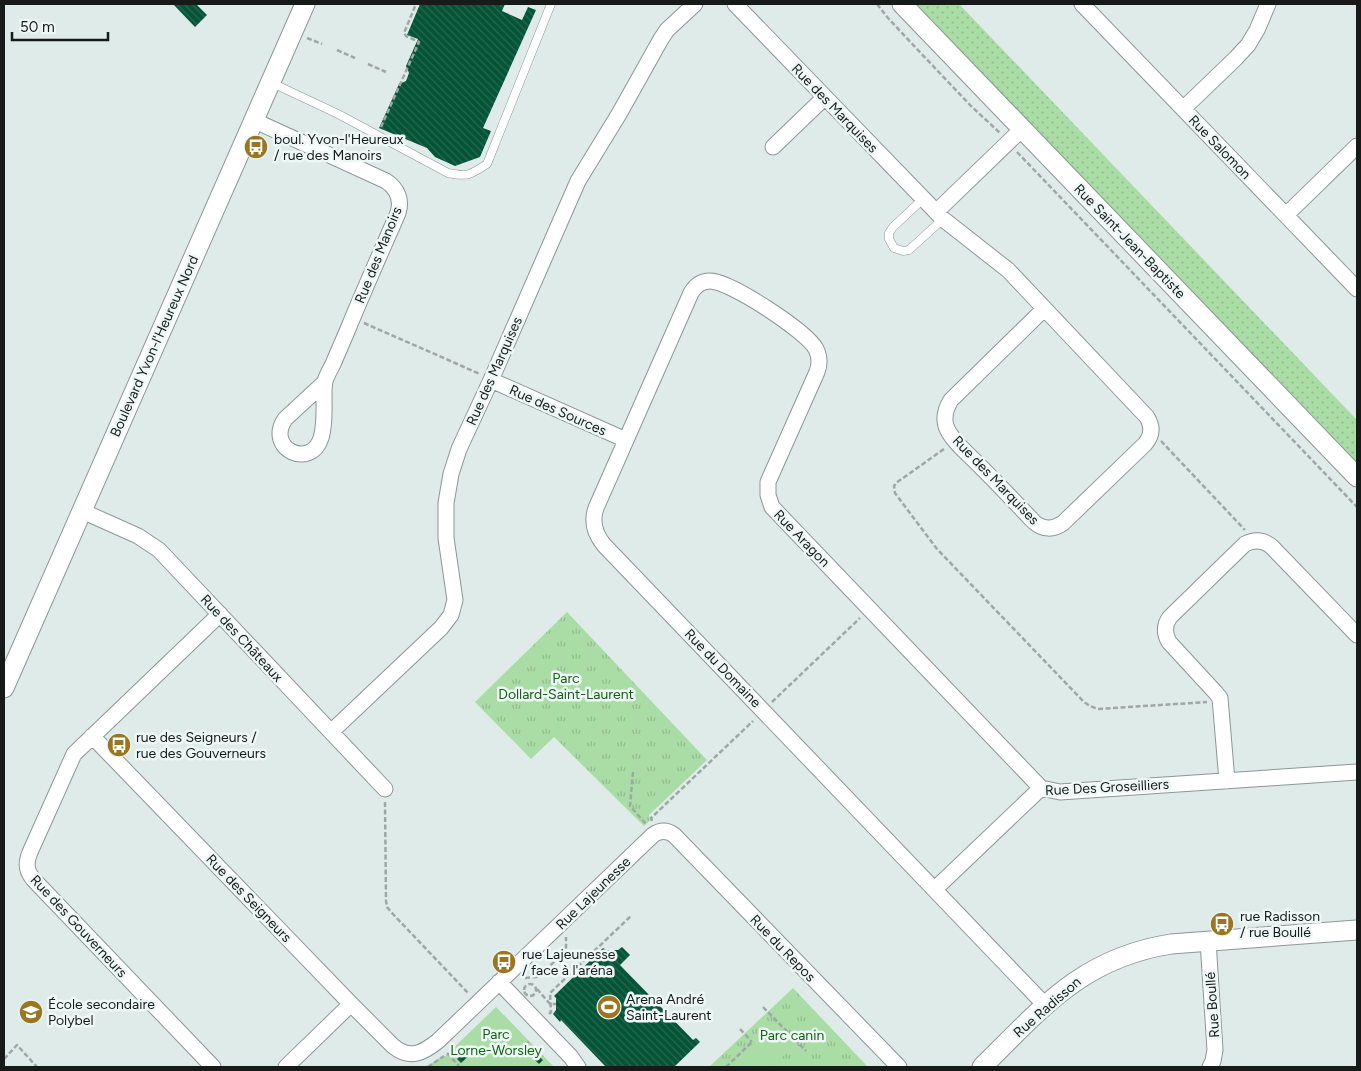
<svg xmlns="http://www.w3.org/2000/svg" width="1361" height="1071" viewBox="0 0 1361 1071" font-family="Figtree,sans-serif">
<defs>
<pattern id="grass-dots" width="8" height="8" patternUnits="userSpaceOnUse" patternTransform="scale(1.25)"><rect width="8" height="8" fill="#aadca6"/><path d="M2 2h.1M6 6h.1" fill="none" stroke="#92bc8e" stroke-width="1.8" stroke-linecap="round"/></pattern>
<pattern id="park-tufts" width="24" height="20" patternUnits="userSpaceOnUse" patternTransform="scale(1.25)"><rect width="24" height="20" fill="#aadca6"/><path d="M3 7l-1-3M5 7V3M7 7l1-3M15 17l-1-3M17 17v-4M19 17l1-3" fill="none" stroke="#92bc8e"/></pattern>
<pattern id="building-back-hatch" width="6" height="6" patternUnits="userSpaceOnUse" patternTransform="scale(1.25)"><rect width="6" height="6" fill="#045438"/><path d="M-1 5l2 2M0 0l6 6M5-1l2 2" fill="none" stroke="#286852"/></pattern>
</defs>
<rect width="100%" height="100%" fill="#dfebe9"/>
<path fill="url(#grass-dots)" d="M915 4H959L1357 420V463Z"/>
<path fill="url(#park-tufts)" d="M567 612 707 760 649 815 650 820 644 826 554 737 531 759 475 702Z
M793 988 868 1067H709Z
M496 1007 554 1067H420L429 1065 442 1056 444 1057Z"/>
<path fill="#aadca6" d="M495 1015H504L553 1067H442Z
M769 1028 790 1050 771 1067H728Z"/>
<path fill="url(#building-back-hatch)" d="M173 4H199L197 5 207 15 195 27Z
M420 4H505L502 11 522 20 528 7 536 10 483 128 491 131 480 157 455 166 435 157 427 148 379 128 399 84 406 81 409 73 406 66 418 39 407 35Z
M622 947 630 955 620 965 693 1040 696 1038 700 1042 674 1067H606L561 1020 560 1022 553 1014 556 1010V998L554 996 603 948 606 950H618Z
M469 1047 473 1052 461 1063 457 1059Z
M531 1049 543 1060 539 1064 527 1053Z"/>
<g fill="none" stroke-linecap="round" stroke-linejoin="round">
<g stroke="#8c9795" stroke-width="9">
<path id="service" d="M270 82 338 114 448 173C468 177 470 175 487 164L551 4
M923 199 893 227 889 233V239L894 248 903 251 909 250 943 219"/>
</g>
<g stroke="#8c9795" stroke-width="17">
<path id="minor" d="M735 4 943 219 1008 270 1147 417C1153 427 1152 436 1145 444L1063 523C1053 530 1043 530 1034 522 1016 503 997 483 978 464 968 454 950 439 946 426 943 416 946 408 951 400L1044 309
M1082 4 1357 289
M1183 109 1236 58 1248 45 1257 30 1268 4
M253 120 386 181C398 189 402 200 398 213 381 252 364 290 348 329 343 341 338 352 333 364 330 370 327 375 325 381 324 386 324 392 324 397 324 410 325 425 321 438 311 470 265 449 285 419L325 382
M773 147 825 97
M936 212 1022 129
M1286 215 1357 146
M491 380 626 440
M82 511 138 536 159 550 385 789
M331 732 441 628 451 615 455 600 446 538V503L451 474 459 449 491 380 578 181 619 114 661 39 667 30 695 4
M92 736 351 1004 393 1046C410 1060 423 1053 438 1041L653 835C660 830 667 830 674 835L899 1067
M1227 781 1220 698 1216 693 1169 642C1164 633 1164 625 1170 617L1245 544C1255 539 1264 540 1272 547L1357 635
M1041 788 772 507 768 495V482L817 372C820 364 820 357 816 349 806 331 730 281 710 281 701 281 695 286 691 293L596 508C591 522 595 534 604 545L1045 1005
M935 889 1041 788 1060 792 1357 772
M1208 941 1215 1050 1213 1061 1210 1067
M499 982 571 1057 578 1067
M213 1067 33 879C25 869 26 861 31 850L74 754 220 614
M286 1067 351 1004"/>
</g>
<g stroke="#8c9795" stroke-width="21">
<path id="tertiary" d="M902 4 1357 477
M4 688 305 4
M982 1067C1042 1008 1082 958 1171 944L1357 930"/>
</g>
<path stroke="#9ea7a6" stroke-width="2.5" stroke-dasharray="5 2.5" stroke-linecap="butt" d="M877 4 888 18 916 48 971 106 1000 133
M307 38 322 44
M337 50 355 58
M368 64 386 72
M381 127 419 42 406 36 404 33 416 4
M1017 152 1357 507
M364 323 480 374
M1161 441 1245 530
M944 449 896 483 894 486 895 493 937 549 1084 702 1090 706 1098 709 1207 702
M772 702 860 618
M633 772 630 806 646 824
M385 802 386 901 387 907 391 912 469 994
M652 821 651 818 753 721
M525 978 537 977 562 955 566 947V937
M524 990a6 6 0 1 1 12 0a6 6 0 1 1-12 0Z
M537 989 550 1004H556
M763 1007 806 1051
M549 1014 551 1012 550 993 631 916
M740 1029 752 1042
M525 1051 528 1048 526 1044 530 1041
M447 1053 459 1066
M4 1059 17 1045 37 1067
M428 1067 444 1056
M726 1067 752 1042"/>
<use href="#service" stroke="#fff" stroke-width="8"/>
<use href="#minor" stroke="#fff" stroke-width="15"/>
<use href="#tertiary" stroke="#fff" stroke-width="19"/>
</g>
<defs>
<g id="bus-disc" transform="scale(1.25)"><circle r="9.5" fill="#9a7621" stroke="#edf8f6"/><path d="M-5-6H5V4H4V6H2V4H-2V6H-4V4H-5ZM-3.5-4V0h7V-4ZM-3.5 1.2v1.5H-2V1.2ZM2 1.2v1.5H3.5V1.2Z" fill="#fff"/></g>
<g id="stadium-disc" transform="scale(1.25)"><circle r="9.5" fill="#9a7621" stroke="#edf8f6"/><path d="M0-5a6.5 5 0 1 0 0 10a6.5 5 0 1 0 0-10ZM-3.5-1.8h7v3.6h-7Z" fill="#fff"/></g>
<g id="school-disc" transform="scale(1.25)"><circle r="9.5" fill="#9a7621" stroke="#edf8f6"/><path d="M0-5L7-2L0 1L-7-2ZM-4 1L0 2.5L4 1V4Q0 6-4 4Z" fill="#fff"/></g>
</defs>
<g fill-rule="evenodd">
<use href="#bus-disc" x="256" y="147"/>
<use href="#bus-disc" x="119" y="745"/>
<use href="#bus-disc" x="1222" y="924"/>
<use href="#bus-disc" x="504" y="962"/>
<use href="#stadium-disc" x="609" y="1007"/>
<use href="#school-disc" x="31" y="1012"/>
</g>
<g text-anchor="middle" stroke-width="5" stroke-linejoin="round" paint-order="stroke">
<g font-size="14" fill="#161a19" stroke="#edf8f6">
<text transform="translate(835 108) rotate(46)" y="5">Rue des Marquises</text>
<text transform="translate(1220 147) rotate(46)" y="5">Rue Salomon</text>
<text transform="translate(1130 241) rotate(46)" y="5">Rue Saint-Jean-Baptiste</text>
<text transform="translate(378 255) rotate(-68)" y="5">Rue des Manoirs</text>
<text transform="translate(154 346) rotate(-66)" y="5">Boulevard Yvon-l'Heureux Nord</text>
<text transform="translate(494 371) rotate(-66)" y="5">Rue des Marquises</text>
<text transform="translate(558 410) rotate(24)" y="5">Rue des Sources</text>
<text transform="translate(996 480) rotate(46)" y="5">Rue des Marquises</text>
<text transform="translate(802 538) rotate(46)" y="5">Rue Aragon</text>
<text transform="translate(242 638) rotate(47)" y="5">Rue des Châteaux</text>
<text transform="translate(723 668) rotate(46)" y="5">Rue du Domaine</text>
<text transform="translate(1107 787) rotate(-3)" y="5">Rue Des Groseilliers</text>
<text transform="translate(593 893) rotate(-44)" y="5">Rue Lajeunesse</text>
<text transform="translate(249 898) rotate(46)" y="5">Rue des Seigneurs</text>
<text transform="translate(79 926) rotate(47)" y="5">Rue des Gouverneurs</text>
<text transform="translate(783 948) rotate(46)" y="5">Rue du Repos</text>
<text transform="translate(1212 1005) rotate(-94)" y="5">Rue Boullé</text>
<text transform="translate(1047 1007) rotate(-41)" y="5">Rue Radisson</text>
</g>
<g font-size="14" fill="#161a19" stroke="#edf8f6" text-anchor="start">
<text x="274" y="144">boul. Yvon-l'Heureux<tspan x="274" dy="16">/ rue des Manoirs</tspan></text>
<text x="136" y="742">rue des Seigneurs /<tspan x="136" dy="16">rue des Gouverneurs</tspan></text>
<text x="1240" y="921">rue Radisson<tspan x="1240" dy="16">/ rue Boullé</tspan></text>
<text x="522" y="959">rue Lajeunesse<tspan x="522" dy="16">/ face à l'aréna</tspan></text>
<text x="626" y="1004">Arena André<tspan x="626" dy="16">Saint-Laurent</tspan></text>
<text x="48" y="1009">École secondaire<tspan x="48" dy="16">Polybel</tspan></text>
</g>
<g font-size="14" fill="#126211" stroke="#edf8f6">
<text x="566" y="683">Parc<tspan x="566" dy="16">Dollard-Saint-Laurent</tspan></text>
<text x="496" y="1039">Parc<tspan x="496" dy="16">Lorne-Worsley</tspan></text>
<text x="792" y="1040">Parc canin</text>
</g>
</g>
<rect width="1361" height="1071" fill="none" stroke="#161a19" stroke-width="10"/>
<path d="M12 32v8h96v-8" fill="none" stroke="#161a19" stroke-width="2.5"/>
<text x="20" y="32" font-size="15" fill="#161a19" stroke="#edf8f6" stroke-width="4" paint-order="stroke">50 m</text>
</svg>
